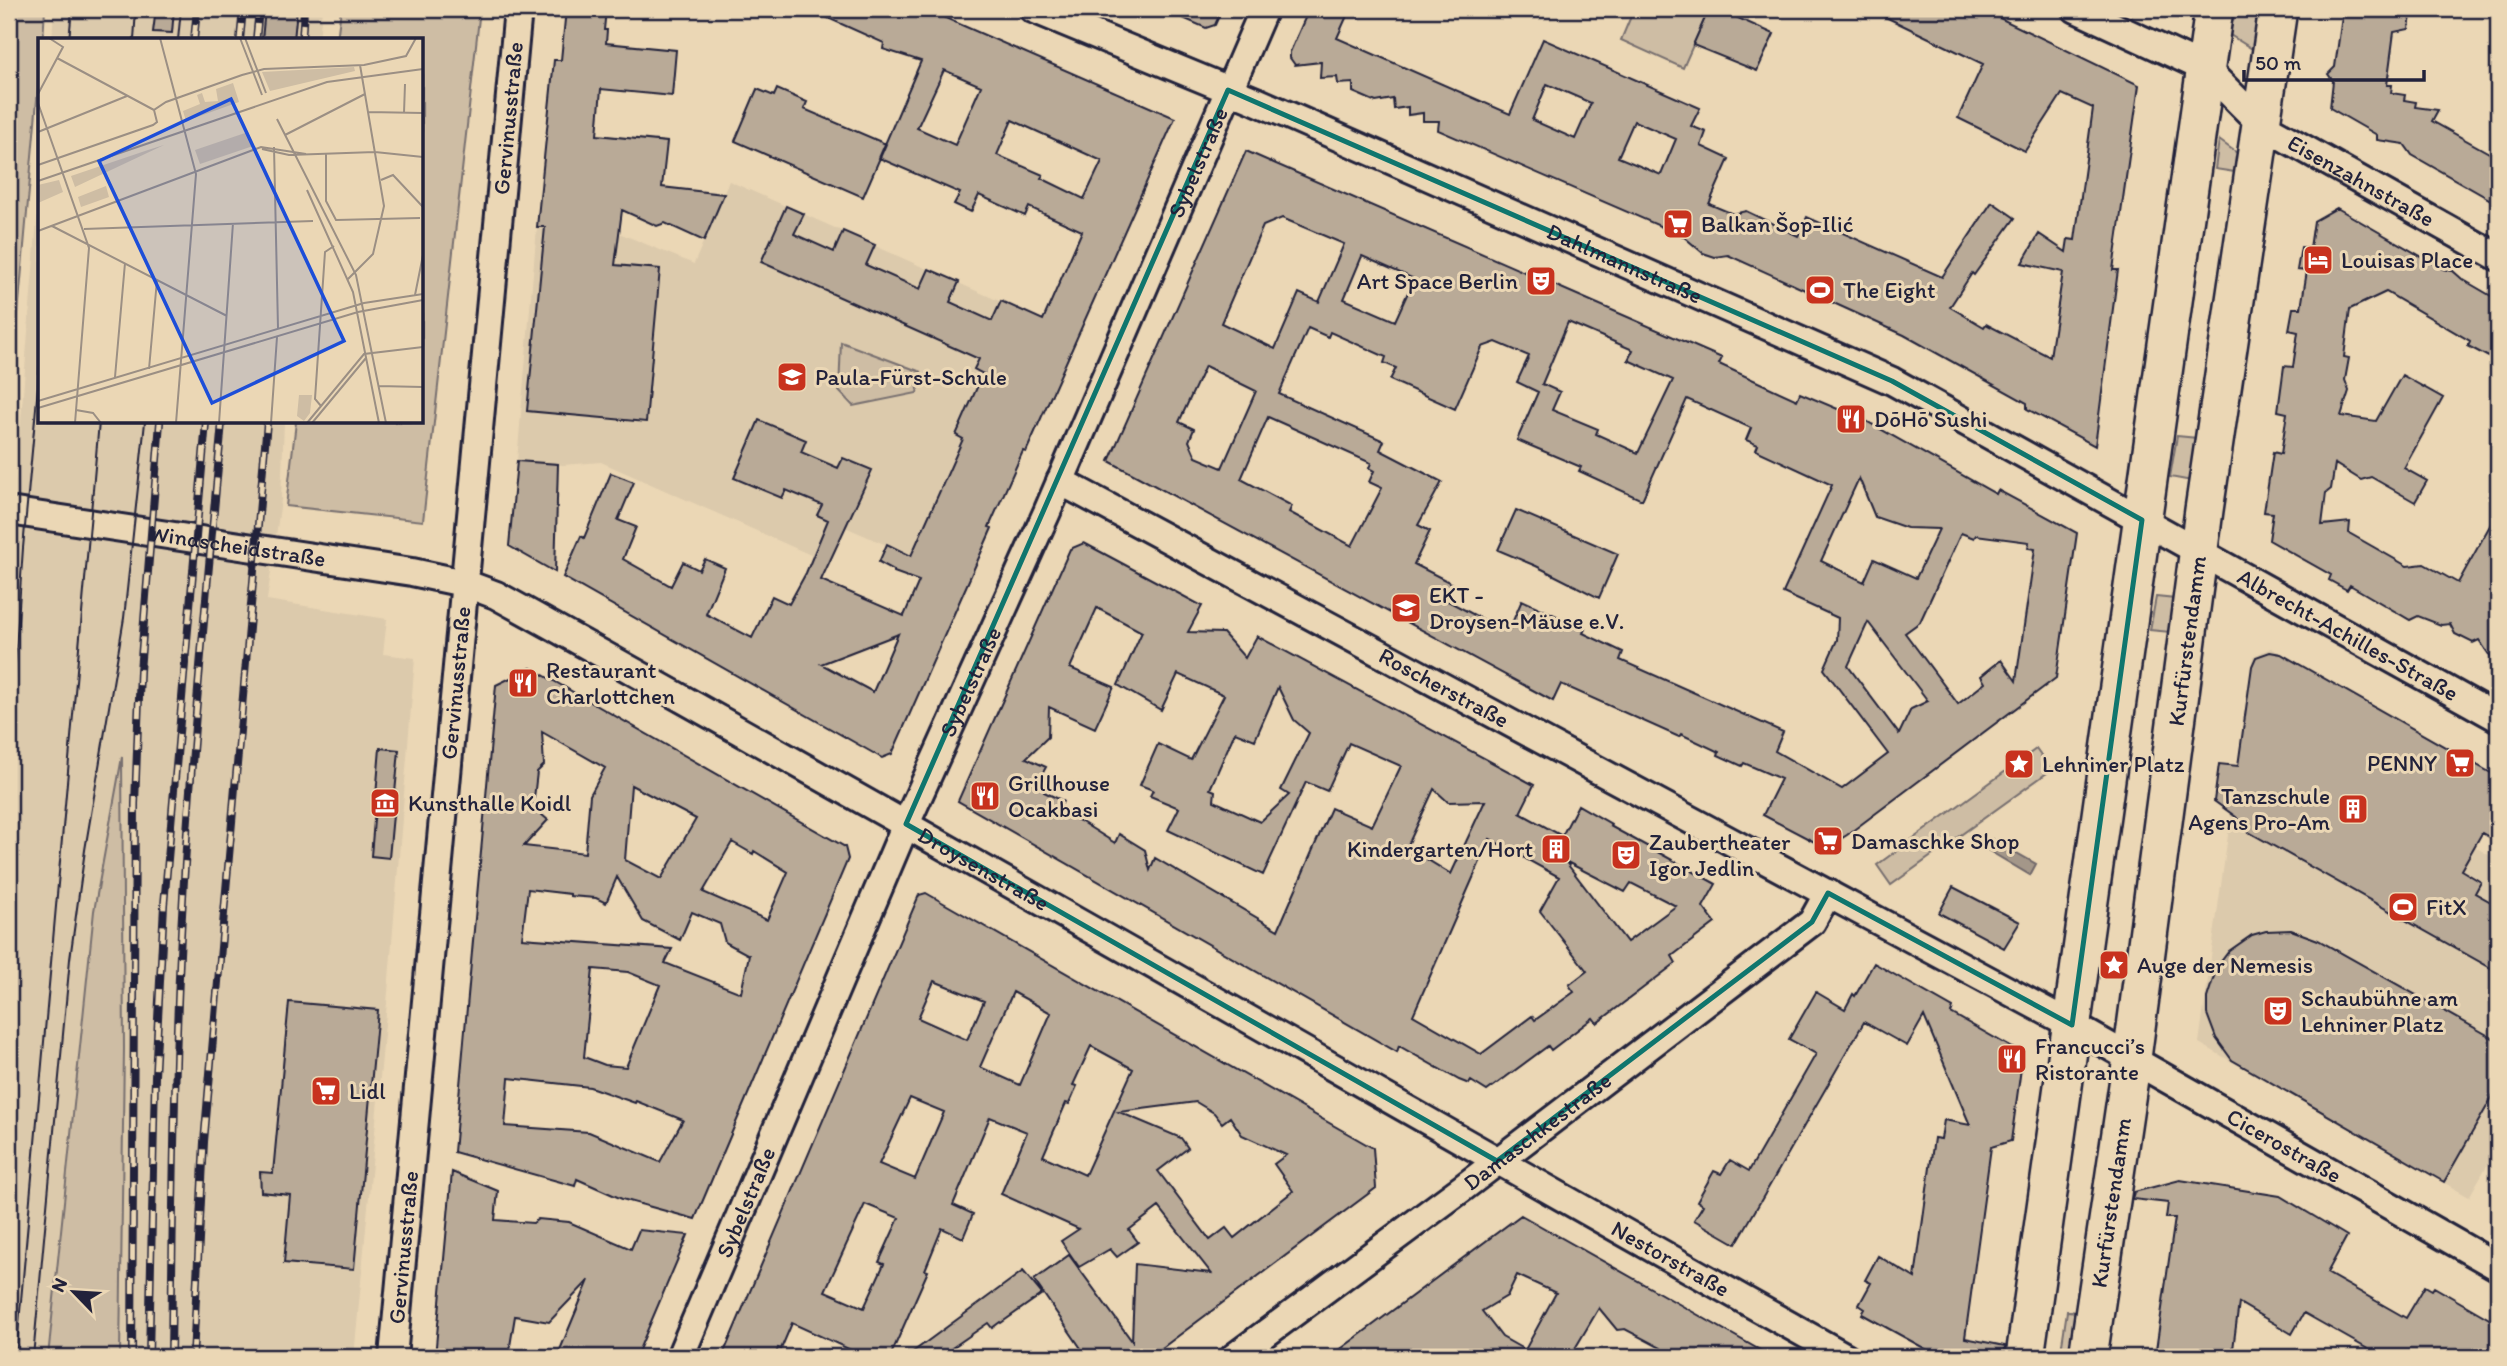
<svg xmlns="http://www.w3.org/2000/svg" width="2507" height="1366" viewBox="0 0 2507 1366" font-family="Itim,sans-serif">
<rect width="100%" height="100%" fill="#ebd7b5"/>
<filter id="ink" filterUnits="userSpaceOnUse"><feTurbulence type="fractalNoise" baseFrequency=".0143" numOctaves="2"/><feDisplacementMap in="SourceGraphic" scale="14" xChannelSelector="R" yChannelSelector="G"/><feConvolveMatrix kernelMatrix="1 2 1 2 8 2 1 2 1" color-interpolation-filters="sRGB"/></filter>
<g filter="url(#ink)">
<path fill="#dccaac" d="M54 9H322L319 40H52Z
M729 181 1078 336 1026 452 1022 450 1000 502 998 501 987 526 992 528 969 581 829 520 813 556 601 462 563 465 517 461 537 227 619 233 694 264Z
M40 182V422H284L281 500 267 600 387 619 383 654 415 658 388 992 354 1357H120L124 1048 121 762 94 911 48 1357H9V517L17 469Z
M2271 648 2498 777V803L2474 846 2498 861V1146L2469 1197 2199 1043 2253 656Z"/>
<path fill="#cebda4" stroke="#787070" stroke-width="2" d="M9 9H45L43 40H40V66L9 415Z
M341 9H480L423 521 286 506 296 422H422V40H337Z
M1634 9H1709L1683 68 1621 40Z
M2234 9H2260L2254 50 2230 35Z
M2219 140 2237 153 2235 172 2215 169Z
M841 342 921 372 917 393 853 406 839 391Z
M2177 436 2197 438 2192 481 2170 477Z
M2156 597 2175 599 2170 632 2150 630Z
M2036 749 2051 770 1891 885 1877 865Z
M122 757 124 1048 120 1357H48L94 911Z
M2067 1311 2077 1312 2070 1357H2060Z"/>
<path fill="#a49789" stroke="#70686a" stroke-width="2" d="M1992 839 2036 864 2030 875 1986 849Z"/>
<path fill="#b9aa97" stroke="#22223b" stroke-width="2" fill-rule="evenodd" d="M156 9H174L172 33 153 32Z
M265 9H297L294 40H262Z
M566 9H606L604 30H607L606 43 676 50 672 96 601 89 597 135 667 142 662 187 724 194 704 241 665 223 657 226 622 210 615 265 660 269 646 422 527 411 545 227H537L554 60H561Z
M808 9H925L1175 118 1026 452 1023 451 989 527 992 528 892 754 882 758 563 577 581 536 584 538 611 473 634 482 618 520 636 527 623 559 671 586 683 562 699 570 705 559 725 568 706 614 752 638 772 596 789 604 806 573 828 520 817 515 822 505 786 490 782 498 734 478 759 420 806 440 801 452 838 468 843 458 872 470 821 580 904 616 919 581 894 572V570L879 562 887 544 911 556 963 439 956 435 983 374 974 369 979 359 761 262 786 206 804 214 794 234 834 252 843 231 875 245 866 265 920 289 929 269 959 282 950 302 992 321 1001 301 1043 320 1082 231 1029 207 1025 216 979 195 971 212 954 204 960 193 879 158 921 61 883 49 884 43ZM944 70 981 86 955 145 917 128ZM1012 120 1102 161 1084 199 1041 178 1043 175 997 155ZM898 634 873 692 821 664 896 635Z
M1162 9H1222L1215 25 1206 28Z
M1309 9H1350L1337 38 1510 114 1543 39 1700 108 1691 126 1706 132 1701 146 1729 159 1709 204 1733 214 1746 211 1798 236 1807 217 1942 277 1992 202 2015 218 1974 275 1972 273 1950 307 1984 327 1986 324 2050 357 2063 272 2022 263 2039 234 2066 252 2068 239 2075 240 2093 108 2062 94 2025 151 1958 118 1983 64 1869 9H1981L2139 85 2113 270H2118L2095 446 2027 409V403L1904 335 1728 255 1715 257 1703 253 1683 236 1438 130 1439 121H1423V113L1408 115V107L1394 109 1393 99 1376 102 1353 92V83L1338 84 1337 77 1320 78 1321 62 1295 65 1290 58V52ZM1547 84 1591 103 1575 139 1532 120ZM1634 121 1676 139 1661 175 1618 157Z
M1709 9H1731L1729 14 1774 34 1757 71 1693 45Z
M2343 9H2412L2409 29 2394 32 2387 85H2392L2391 93 2405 95 2404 100 2416 102 2415 107 2438 110 2432 121 2498 158V204L2412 155 2404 144 2377 140V135L2330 108 2333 81 2328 74 2335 67Z
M757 89 774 96 777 89 807 102 804 109 886 144 863 197 735 141Z
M1246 151 1722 358 1719 364 1797 400 1800 393 1866 421 1996 494 1998 490 2077 533 2056 678 1847 835 1826 848 1763 815 1781 779 1744 763 1742 766 1718 755 1719 752 1681 734 1679 737 1561 684 1553 701 1109 461ZM1282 218 1344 244 1319 302 1299 293 1275 349 1221 323 1263 226ZM1362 256 1414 279 1395 321 1344 299ZM1568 322 1633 350 1628 360 1673 380 1638 453 1596 434 1598 429 1552 410 1560 392 1542 384ZM1308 328 1328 337 1330 332 1386 357 1384 363 1396 368 1390 380 1455 409 1482 347 1496 342 1529 356 1517 382 1538 392 1517 440 1581 467 1579 471 1642 500 1687 399 1751 428 1746 440 1758 445 1756 450 1832 485 1783 593 1838 618 1837 640 1824 669 1888 754 1842 789 1775 751 1783 732 1620 660 1623 652 1583 633 1585 629 1522 600 1509 630 1496 624 1495 626 1446 600 1453 584 1414 564 1430 531 1418 525 1442 482 1380 450 1384 441 1279 394ZM1205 366 1256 391 1222 468 1196 457 1189 441 1194 429 1179 422ZM1268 417 1371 463 1369 468 1374 471 1369 482 1382 488 1352 546 1289 512 1292 506 1241 479ZM1859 478 1875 517 1907 528 1939 529 1916 578 1874 559 1864 582 1821 561ZM1961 533 1974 538 1976 535 2029 542 2028 548 2035 549 2016 681 2001 660 1981 676 1985 683 1958 704 1905 633 1920 622ZM1868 622 1928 701 1911 709 1899 734 1848 666Z
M2337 208 2443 269 2453 271 2462 279 2498 300V362L2468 346 2470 341 2386 292 2350 309 2344 357 2349 358 2345 380 2349 391 2341 416 2376 421 2402 375 2443 398 2404 468 2427 481 2415 502 2371 477 2361 480 2335 464 2331 489 2326 493 2322 525 2350 522 2349 533 2407 566 2424 564 2458 583 2498 511V668L2479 640 2473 643 2455 634 2450 624 2441 625 2418 616 2410 620 2350 585 2347 590 2329 580 2331 575 2269 540 2273 513 2264 512 2273 452 2281 454 2287 413 2278 411 2284 366 2293 367 2298 332 2289 330 2293 308H2301L2307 271 2297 270 2301 247 2310 248 2314 221Z
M517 461 558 464 555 572 509 546Z
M1516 510 1618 554 1599 598 1536 566 1498 550Z
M1084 543 1202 606 1188 632 1223 633 1245 658 1257 636 1534 785 1520 813 1562 836 1578 805 1611 824 1610 826 1716 884 1703 907 1715 923 1672 956 1676 963 1597 1023 1593 1018 1551 1050 1548 1046 1487 1091 1471 1081 1469 1084 1459 1080 1399 1046 1397 1052 958 801 1070 549ZM1097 608 1142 632 1118 685 1161 710 1178 674 1224 695 1191 760 1158 744 1140 785 1153 790 1150 796 1179 808 1168 830 1263 875 1306 782 1327 791 1349 743 1401 766 1372 826 1331 808 1278 930 1155 858 1150 870 1145 850 1119 834 1115 843 1080 821 1059 810 1063 801 1044 792 1049 782 1040 778 1046 767 1026 758 1048 737 1049 707 1095 728 1114 687 1070 668ZM1278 687 1294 720 1309 733 1281 790 1289 795 1260 822 1214 801 1215 791 1210 789 1235 732 1255 740ZM1434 789 1448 802 1485 801 1451 874 1407 847ZM1490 839 1559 877 1540 911 1587 971 1569 985 1574 992 1535 1020 1532 1016 1481 1054 1413 1015ZM1565 861 1625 892 1631 883 1676 906 1627 942Z
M2270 652 2281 654 2498 777V842L2482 833 2461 870 2481 882 2475 893 2498 906V972L2247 831 2236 817 2214 801 2219 764 2238 766 2252 666 2256 657Z
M531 668 845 847 848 859 695 1219 622 1199 577 1179 575 1186 454 1152 496 685ZM542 732 605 768 590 795 585 853 524 846 548 820 533 807 537 772 544 765ZM631 785 696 819 661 879 625 860ZM732 842 753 854 754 851 788 872 767 920 703 892ZM617 877 643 921 680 940 692 912 720 924 725 942 749 955 741 993 665 963 672 949 522 938 528 889 570 894V896L596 898 606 903ZM593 969 628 972 660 985 626 1067 605 1065 584 1057ZM509 1078 590 1087 635 1103 636 1101 683 1120 660 1162 589 1132 505 1126Z
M380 748 399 750 389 858 371 856Z
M1953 887 2020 922 2004 948 1939 913Z
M926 893 1373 1148 1376 1188 1150 1357H1087L1034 1280 1069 1255 1132 1341 1135 1264 1211 1273 1159 1207 1129 1230 1138 1242 1117 1257 1110 1249 1079 1267 1061 1241 1079 1229 1001 1194 1027 1132 990 1117 953 1205 973 1214 963 1238 942 1228 925 1270 928 1271 890 1357H866L792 1323 781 1349 778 1348 775 1357H722L919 895ZM934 981 984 1001 967 1040 918 1018ZM1013 992 1051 1013 1020 1085 980 1067ZM1091 1046 1133 1069 1085 1175 1043 1156 1066 1103 1069 1104 1077 1086 1073 1085ZM910 1098 944 1112 915 1179 879 1164ZM1196 1102 1214 1113 1222 1123 1230 1117 1242 1135 1286 1155 1274 1164 1293 1191 1234 1238 1226 1228 1210 1240 1158 1171 1188 1148 1181 1138 1119 1112ZM865 1204 899 1218 879 1262 884 1264 864 1308 825 1291Z
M2291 930 2318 940 2498 1041V1087L2444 1182 2232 1060 2216 1038 2207 1014V998L2217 967 2229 951 2252 935 2266 931Z
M1874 963 1953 1008 1951 1013 2023 1054 2011 1141 1991 1147 1965 1338 2005 1346V1357H1940L1862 1314 1865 1309 1859 1305 1871 1283 1865 1280 1878 1256 1915 1278 1934 1138 1941 1139 1944 1120 1970 1125 1924 1016 1907 1046 1864 1022 1736 1244 1694 1220 1703 1205 1697 1201 1714 1171 1721 1174 1730 1160 1749 1171 1816 1054 1789 1039 1816 992 1845 1009 1853 994 1855 996Z
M289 1002 378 1010 354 1269 284 1263 290 1195 261 1192 260 1172 273 1173Z
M452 1172 498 1191 495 1220 533 1223 538 1219 569 1222 631 1249 639 1230 688 1235 636 1357H557L589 1280 549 1322 515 1316 510 1346 516 1357H435Z
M2180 1180 2280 1196 2347 1236 2327 1273 2406 1318 2425 1286 2432 1290 2434 1287 2498 1324V1357H2382L2304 1313 2292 1334 2239 1303 2232 1357H2155L2175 1218H2166L2168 1203 2132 1199 2134 1192Z
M1521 1215 1670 1299 1772 1357H1668L1661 1348 1625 1329 1617 1330 1599 1308 1570 1357H1330ZM1517 1275 1556 1293 1525 1350 1502 1337 1482 1311 1507 1296Z
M1023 1271 1042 1294 1001 1323 1000 1322 992 1328 988 1323 952 1348 959 1357H906Z"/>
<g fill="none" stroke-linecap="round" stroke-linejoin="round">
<g stroke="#22223b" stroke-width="32">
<g id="street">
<path id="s1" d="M1033 9 1256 101 1892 381 2498 718"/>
<path id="s2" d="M2076 9 2206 69 2262 125 2498 257"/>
<path id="s3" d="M1060 481 2072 1025 2498 1267"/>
<path id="s4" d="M9 511 412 572 464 583 496 595C948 845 1395 1105 1846 1357"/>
<path id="s5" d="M393 1357 518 9"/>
<path id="s6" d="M680 1357 906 824 1047 512 1264 9"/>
<path id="s7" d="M1234 1357 1464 1187 1812 922 1828 893"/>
</g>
</g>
<g stroke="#22223b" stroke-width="42">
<g id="secondary">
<path d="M2025 1357 2214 9"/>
<path id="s8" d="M2088 1357 2132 1058 2204 510 2278 9"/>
</g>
</g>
<use href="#street" stroke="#ebd7b5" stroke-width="26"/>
<use href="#secondary" stroke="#ebd7b5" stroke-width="37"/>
<path stroke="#22223b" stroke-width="2" d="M69 40 72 9
M134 40 136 9
M178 40 181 9
M9 751 23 548 40 365
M16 1357 99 422
M33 1357 70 959 85 850 124 618 145 422"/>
<g stroke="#22223b" stroke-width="8">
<path id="rail" d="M194 40 197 9
M240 40 243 9
M256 40 259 9
M302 40 304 9
M132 1357 135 804 140 671 160 422
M149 1357 155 1076 164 905 206 422
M171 1357C173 1204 174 1050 183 897 192 738 208 580 222 422
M193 1357 204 1142 267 422"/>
</g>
<use href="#rail" stroke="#ebd7b5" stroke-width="5" stroke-dasharray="16" stroke-linecap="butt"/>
</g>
</g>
<path fill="none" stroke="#0f766e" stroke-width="5" stroke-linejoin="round" d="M1228 90 1892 381 2142 520 2072 1025 1828 893 1812 922 1497 1161 906 824Z"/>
<defs>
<g id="supermarket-square" transform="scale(1.575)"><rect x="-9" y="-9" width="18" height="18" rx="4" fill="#c8321e" stroke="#ebd7b5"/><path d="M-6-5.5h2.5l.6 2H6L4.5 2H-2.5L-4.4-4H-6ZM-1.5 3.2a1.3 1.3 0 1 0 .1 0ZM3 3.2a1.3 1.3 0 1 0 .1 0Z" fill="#fff"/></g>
<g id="hotel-square" transform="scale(1.575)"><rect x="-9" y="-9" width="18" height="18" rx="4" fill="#c8321e" stroke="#ebd7b5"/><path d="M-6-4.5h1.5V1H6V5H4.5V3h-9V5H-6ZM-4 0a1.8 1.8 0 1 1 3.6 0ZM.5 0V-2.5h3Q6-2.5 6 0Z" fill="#fff"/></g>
<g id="theatre-square" transform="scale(1.575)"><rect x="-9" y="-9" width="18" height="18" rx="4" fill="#c8321e" stroke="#ebd7b5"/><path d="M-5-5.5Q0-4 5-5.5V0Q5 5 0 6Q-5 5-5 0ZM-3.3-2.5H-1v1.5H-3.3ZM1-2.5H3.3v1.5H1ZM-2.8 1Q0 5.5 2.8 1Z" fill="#fff"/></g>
<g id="stadium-square" transform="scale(1.575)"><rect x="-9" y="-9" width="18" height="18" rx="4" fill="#c8321e" stroke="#ebd7b5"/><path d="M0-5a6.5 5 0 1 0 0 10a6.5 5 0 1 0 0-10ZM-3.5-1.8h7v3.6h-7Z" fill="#fff"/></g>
<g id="school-square" transform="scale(1.575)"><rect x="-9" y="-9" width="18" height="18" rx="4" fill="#c8321e" stroke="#ebd7b5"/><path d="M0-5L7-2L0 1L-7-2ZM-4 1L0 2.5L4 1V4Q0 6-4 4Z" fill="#fff"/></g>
<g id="restaurant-square" transform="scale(1.575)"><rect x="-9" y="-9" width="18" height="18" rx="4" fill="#c8321e" stroke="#ebd7b5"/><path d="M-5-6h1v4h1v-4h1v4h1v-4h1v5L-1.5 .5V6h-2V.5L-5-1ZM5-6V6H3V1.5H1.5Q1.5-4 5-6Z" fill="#fff"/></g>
<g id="sight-square" transform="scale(1.575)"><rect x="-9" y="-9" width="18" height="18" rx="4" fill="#c8321e" stroke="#ebd7b5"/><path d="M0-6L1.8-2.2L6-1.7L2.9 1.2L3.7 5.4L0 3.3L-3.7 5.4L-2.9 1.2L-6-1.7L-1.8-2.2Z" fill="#fff"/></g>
<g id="museum-square" transform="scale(1.575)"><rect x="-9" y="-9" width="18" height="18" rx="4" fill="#c8321e" stroke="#ebd7b5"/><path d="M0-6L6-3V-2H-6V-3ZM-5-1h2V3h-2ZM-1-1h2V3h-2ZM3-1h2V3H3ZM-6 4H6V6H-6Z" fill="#fff"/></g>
<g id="building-square" transform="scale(1.575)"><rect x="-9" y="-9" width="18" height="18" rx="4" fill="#c8321e" stroke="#ebd7b5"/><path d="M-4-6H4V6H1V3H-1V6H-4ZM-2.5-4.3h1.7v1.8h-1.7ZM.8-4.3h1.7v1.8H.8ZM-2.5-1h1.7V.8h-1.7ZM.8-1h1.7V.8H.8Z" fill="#fff"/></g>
</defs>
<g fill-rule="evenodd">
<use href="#supermarket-square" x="1678" y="224"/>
<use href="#hotel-square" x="2318" y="260"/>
<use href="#theatre-square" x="1541" y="281"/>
<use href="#stadium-square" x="1820" y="290"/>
<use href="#school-square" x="792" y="377"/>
<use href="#restaurant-square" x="1851" y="419"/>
<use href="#school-square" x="1406" y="608"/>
<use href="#restaurant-square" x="523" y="683"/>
<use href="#supermarket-square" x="2460" y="763"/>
<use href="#sight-square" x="2019" y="764"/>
<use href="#restaurant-square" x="985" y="796"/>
<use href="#museum-square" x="385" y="803"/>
<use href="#building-square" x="2353" y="809"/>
<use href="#supermarket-square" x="1828" y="841"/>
<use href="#building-square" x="1556" y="849"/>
<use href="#theatre-square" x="1626" y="855"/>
<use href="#stadium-square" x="2403" y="907"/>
<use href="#sight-square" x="2114" y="965"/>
<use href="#theatre-square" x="2278" y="1011"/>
<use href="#restaurant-square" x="2012" y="1059"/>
<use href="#supermarket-square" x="326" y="1091"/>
</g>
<g text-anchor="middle" stroke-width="6" stroke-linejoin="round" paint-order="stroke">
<g font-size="23" fill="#22223b" stroke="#ebd7b5">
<text dy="8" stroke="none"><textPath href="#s5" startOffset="1244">Gervinusstraße</textPath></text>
<text dy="8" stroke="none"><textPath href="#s6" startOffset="1302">Sybelstraße</textPath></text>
<text dy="8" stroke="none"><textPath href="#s2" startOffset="336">Eisenzahnstraße</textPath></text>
<text dy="8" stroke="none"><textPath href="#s1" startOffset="644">Dahlmannstraße</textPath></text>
<text dy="8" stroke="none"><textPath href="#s4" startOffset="231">Windscheidstraße</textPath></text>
<text dy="8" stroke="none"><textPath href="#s1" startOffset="1458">Albrecht-Achilles-Straße</textPath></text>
<text dy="8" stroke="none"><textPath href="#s8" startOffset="723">Kurfürstendamm</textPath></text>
<text dy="8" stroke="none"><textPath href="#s6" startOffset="735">Sybelstraße</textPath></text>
<text dy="8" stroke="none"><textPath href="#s5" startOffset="677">Gervinusstraße</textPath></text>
<text dy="8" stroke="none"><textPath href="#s3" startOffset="436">Roscherstraße</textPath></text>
<text dy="8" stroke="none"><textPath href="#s4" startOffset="1054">Droysenstraße</textPath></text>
<text dy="8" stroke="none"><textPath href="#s7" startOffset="378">Damaschkestraße</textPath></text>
<text dy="8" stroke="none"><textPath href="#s3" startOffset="1393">Cicerostraße</textPath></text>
<text dy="8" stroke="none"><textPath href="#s6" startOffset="168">Sybelstraße</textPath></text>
<text dy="8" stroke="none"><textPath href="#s8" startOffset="156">Kurfürstendamm</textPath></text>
<text dy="8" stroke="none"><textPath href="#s5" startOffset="110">Gervinusstraße</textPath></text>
<text dy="8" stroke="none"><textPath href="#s4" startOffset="1844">Nestorstraße</textPath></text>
</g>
<g font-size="23" fill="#22223b" stroke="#ebd7b5" text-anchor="start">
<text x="1701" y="232">Balkan Šop-Ilić</text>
<text x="2341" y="268">Louisas Place</text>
<text x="1518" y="289" text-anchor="end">Art Space Berlin</text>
<text x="1843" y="298">The Eight</text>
<text x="815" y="385">Paula-Fürst-Schule</text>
<text x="1874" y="427">DōHō Sushi</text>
<text x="1429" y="603">EKT -<tspan x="1429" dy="26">Droysen-Mäuse e.V.</tspan></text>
<text x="546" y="678">Restaurant<tspan x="546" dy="26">Charlottchen</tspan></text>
<text x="2437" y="771" text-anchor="end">PENNY</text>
<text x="2042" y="772">Lehniner Platz</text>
<text x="1008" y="791">Grillhouse<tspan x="1008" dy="26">Ocakbasi</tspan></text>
<text x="2330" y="804" text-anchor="end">Tanzschule<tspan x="2330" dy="26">Agens Pro-Am</tspan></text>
<text x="408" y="811">Kunsthalle Koidl</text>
<text x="1851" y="849">Damaschke Shop</text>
<text x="1649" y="850">Zaubertheater<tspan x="1649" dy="26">Igor Jedlin</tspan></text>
<text x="1533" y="857" text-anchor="end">Kindergarten/Hort</text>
<text x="2426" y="915">FitX</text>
<text x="2137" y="973">Auge der Nemesis</text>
<text x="2301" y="1006">Schaubühne am<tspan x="2301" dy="26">Lehniner Platz</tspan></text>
<text x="2035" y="1054">Francucci’s<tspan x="2035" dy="26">Ristorante</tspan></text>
<text x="349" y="1099">Lidl</text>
</g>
</g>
<g transform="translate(38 38)">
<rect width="385" height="385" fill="#ebd7b5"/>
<path d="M316 29 317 33 232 53 224 34ZM195 45 201 64 148 83 145 73 162 66 159 57 164 55 167 64 180 63 178 51ZM210 94 215 108 162 126 157 112ZM126 107 37 149 33 138 110 112ZM21 142 25 154 0 165V147ZM68 148 71 159 43 169 40 159ZM261 357H274L272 375 266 383 259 378Z" fill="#cebda4"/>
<path fill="none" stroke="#9b8f84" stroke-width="2" d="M122 0 158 136 138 385M202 0 224 57M207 0 228 55M19 20 116 72M0 56 25 9 11 0M0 65 51 210 37 385M330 74 385 75M366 75 367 46M239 81 318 237 348 385M0 94 89 58M247 97 327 56M236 109 240 290M224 111 251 117 337 114 385 119M288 116V163L298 182 382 180M0 127 115 87 119 84 116 72 128 64 204 37 226 31 326 27 368 18 378 0M343 142 355 137 385 169M0 143 289 44 385 31M269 152 315 254 341 385M14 188 189 278M46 191 275 183M0 193 223 109 268 116M310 241 335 216 346 168 322 27M377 257 385 217M111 331 119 242M77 339 87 225M340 348 385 349M0 363 326 265 385 256M283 368 277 361 287 214 296 208M0 370 320 274 385 262M38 372 55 375 63 385M181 385 195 185M233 385 239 299M269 385 326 316 385 309M274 385 328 320"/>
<path fill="#1d4ed8" fill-opacity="0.15" stroke="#1d4ed8" stroke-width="3.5" d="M193 61 306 303 174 365 61 123Z"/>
<rect width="385" height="385" fill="none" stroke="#22223b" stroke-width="3.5"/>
</g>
<rect width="2507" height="1366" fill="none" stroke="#ebd7b5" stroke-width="35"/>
<rect x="18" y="18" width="2472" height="1331" fill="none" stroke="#22223b" stroke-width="2.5" filter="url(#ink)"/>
<g transform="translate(74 1292) rotate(295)" stroke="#ebd7b5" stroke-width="5" paint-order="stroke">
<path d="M0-5L12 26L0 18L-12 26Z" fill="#22223b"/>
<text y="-10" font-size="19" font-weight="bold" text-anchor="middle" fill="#22223b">N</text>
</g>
<path d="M2244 70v10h180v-10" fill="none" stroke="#22223b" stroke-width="3.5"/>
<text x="2255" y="70" font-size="21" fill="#22223b" stroke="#ebd7b5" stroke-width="5" paint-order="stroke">50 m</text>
</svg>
